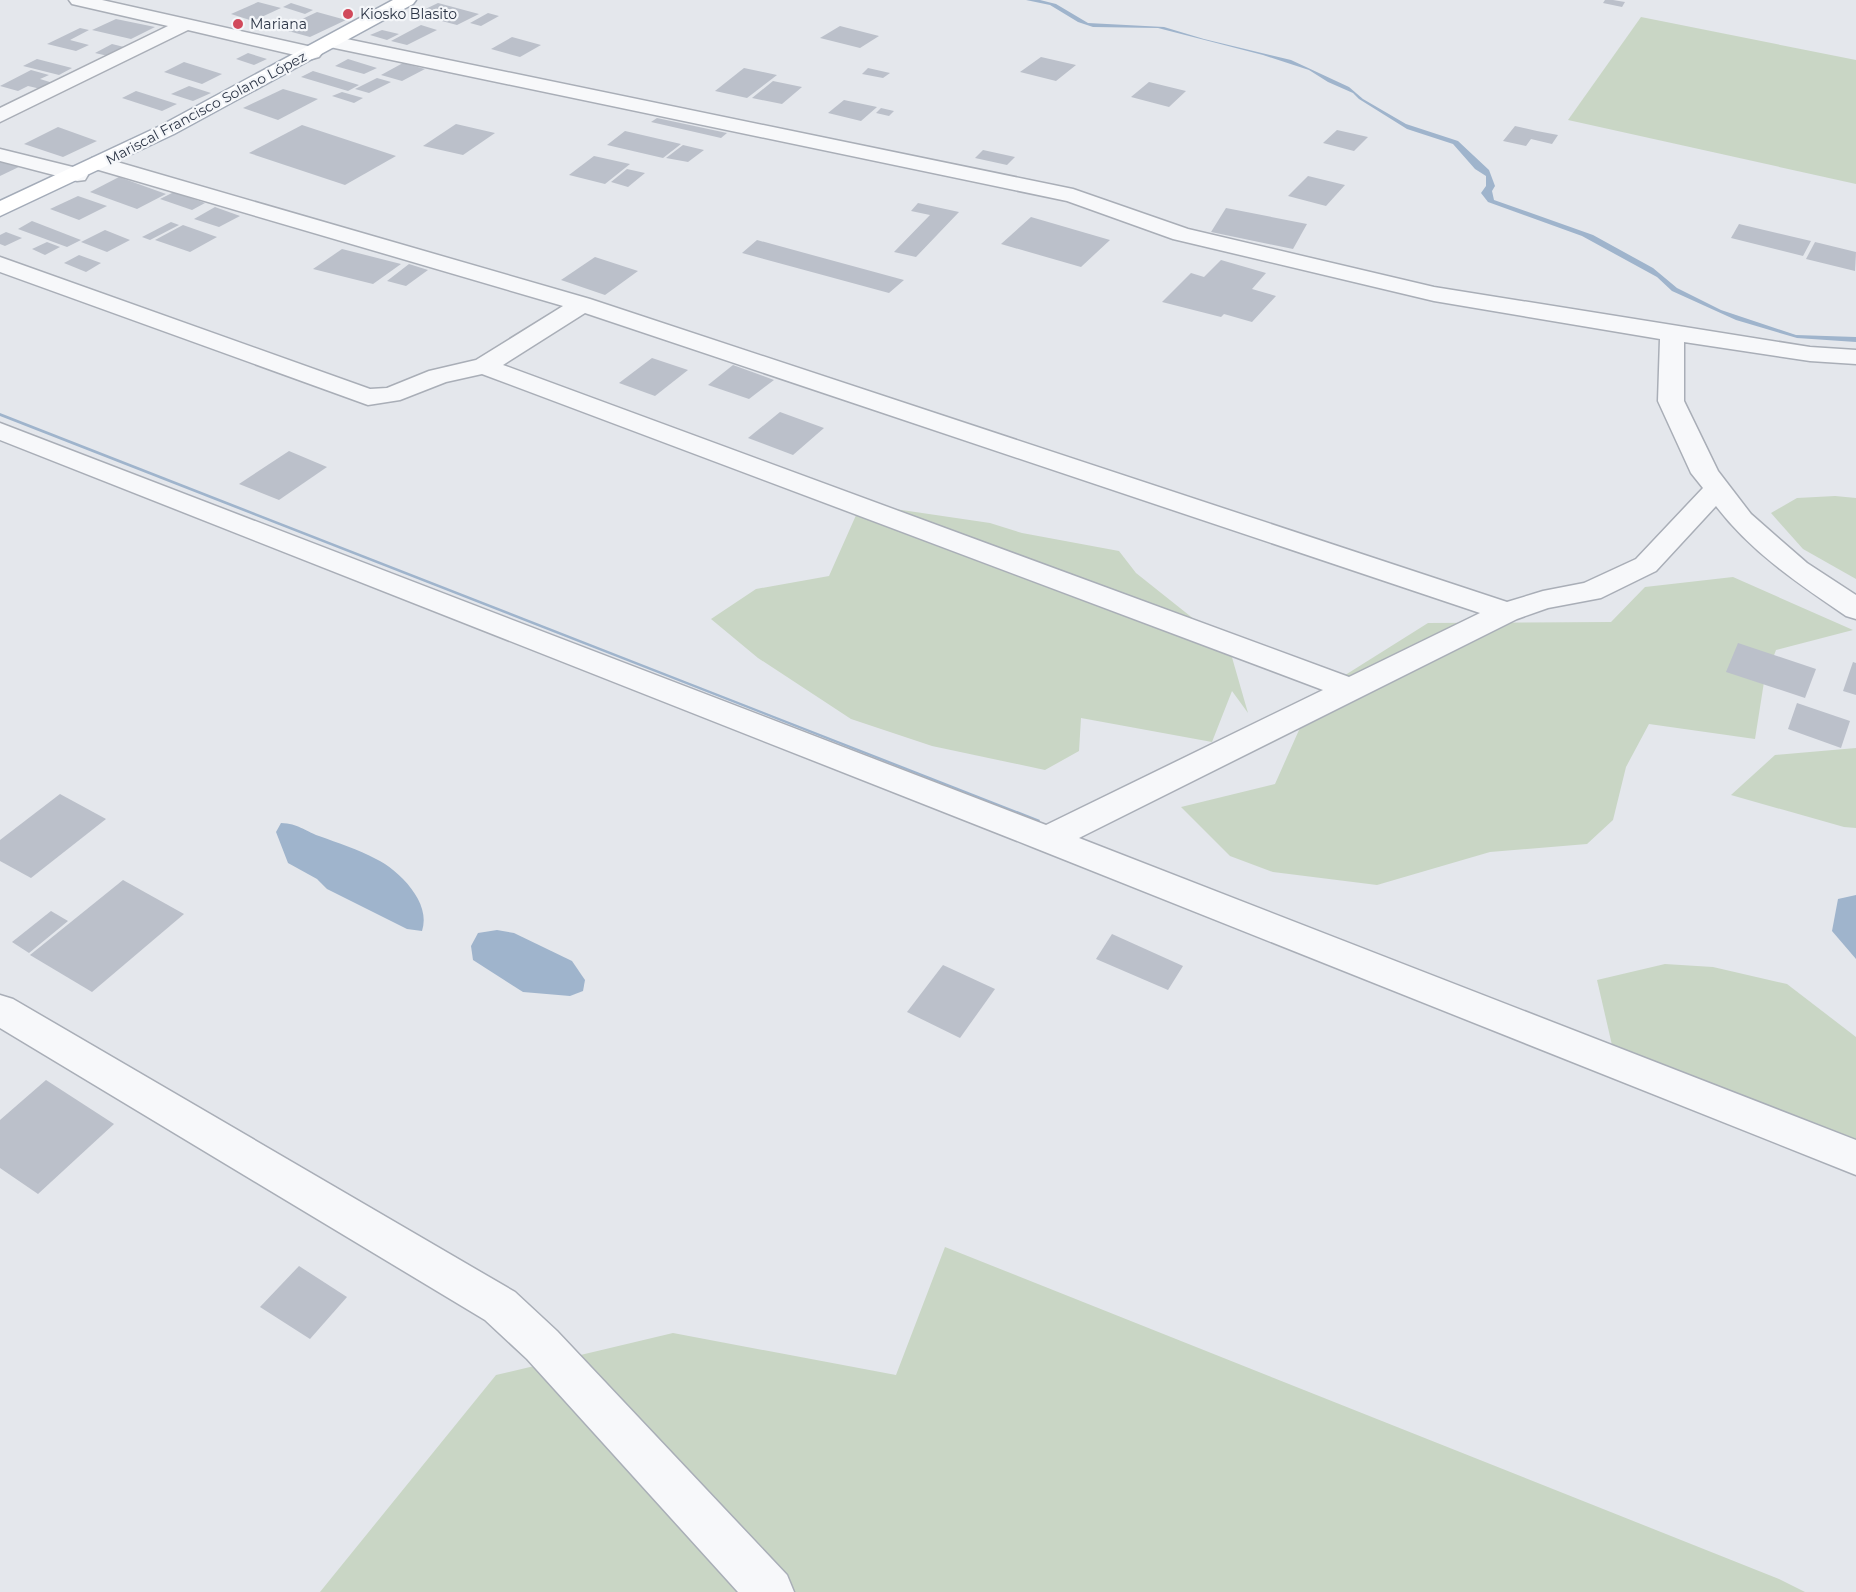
<svg xmlns="http://www.w3.org/2000/svg" width="1856" height="1592" viewBox="0 0 1856 1592" font-family="Montserrat,sans-serif">
<style>
.green{fill:#c9d6c5}
.water{fill:#9fb4cc}
.building{fill:#bbc0ca}
.lines{fill:none;stroke-linecap:round;stroke-linejoin:round}
.minor-casing{stroke:#a9aeb7;stroke-width:3}
.major-casing{stroke:#a3abb8;stroke-width:3}
.minor{fill:#f7f8fa;fill-rule:evenodd}
.major{fill:#fff;fill-rule:evenodd}
.poi-dot{fill:#d1495b;stroke:#f4f6f9;stroke-width:2}
.labels{text-anchor:middle;stroke-width:4.5;stroke-linejoin:round;paint-order:stroke}
.far-poi-label{font-size:14px;fill:#2b3445;stroke:#f4f6f9;text-anchor:start}
.far-street-label{font-size:14px;fill:#2b3445;stroke:#f4f6f9}
</style>
<rect width="100%" height="100%" fill="#e4e7ec"/>
<!-- green -->
<g class="green">
<polygon points="1641,17 1856,60 1856,184 1568,120"/>
<polygon points="1835,496 1856,498 1856,579 1803,549 1771,513 1797,498"/>
<polygon points="861,504 990,523 1022,533 1119,551 1136,573 1229,647 1248,713 1232,691 1212,742 1081,718 1079,751 1045,770 932,746 851,719 758,658 711,619 756,589 829,576"/>
<polygon points="1733,577 1853,630 1776,650 1764,682 1755,739 1649,724 1626,767 1613,820 1587,844 1490,852 1377,885 1273,872 1230,856 1181,807 1275,784 1315,694 1428,623 1611,622 1645,587"/>
<polygon points="1856,748 1856,828 1844,827 1731,795 1775,755"/>
<polygon points="1665,964 1713,967 1787,984 1856,1037 1856,1142 1656,1077 1612,1045 1597,980"/>
<polygon points="945,1247 1779,1579 1805,1592 320,1592 496,1375 673,1333 896,1375"/>
</g>
<!-- water -->
<g class="water">
<polygon points="1026,0 1040,0 1056,4 1088,23 1164,27 1204,39 1291,60 1349,87 1363,99 1406,124 1458,141 1489,170 1495,186 1492,191 1494,200 1593,235 1653,268 1677,288 1721,310 1796,335 1856,337 1856,342 1797,338 1736,320 1672,291 1657,277 1582,236 1488,202 1481,193 1486,186 1486,176 1475,169 1453,144 1407,129 1359,99 1353,93 1328,82 1309,70 1263,55 1158,28 1093,27 1078,22 1050,5"/>
<polygon points="0,413 1040,820 1039,822 0,416"/>
<path d="M 281,823 C 299,824 303,830 319,836 C 338,843 358,849 376,859 C 399,870 432,903 422,931 L 407,929 L 327,889 L 317,879 L 288,863 L 276,832 Z"/>
<polygon points="1856,895 1856,959 1832,931 1838,899"/>
<polygon points="497,930 514,933 572,961 585,980 583,991 570,996 523,992 473,960 471,946 478,933"/>
</g>
<!-- building -->
<g class="building">
<polygon points="1605,0 1613,0 1625,2 1622,7 1603,3"/>
<polygon points="258,2 281,8 253,21 231,14"/>
<polygon points="291,3 313,10 305,14 283,7"/>
<polygon points="438,3 479,14 457,25 415,14"/>
<polygon points="317,12 346,20 310,37 281,29"/>
<polygon points="488,13 499,16 481,26 470,23"/>
<polygon points="116,19 155,27 131,39 92,30"/>
<polygon points="421,25 437,30 407,45 391,41"/>
<polygon points="840,26 879,36 860,48 820,38"/>
<polygon points="80,28 89,30 70,40 89,45 76,51 47,44"/>
<polygon points="382,30 399,34 387,40 370,35"/>
<polygon points="512,37 541,45 520,57 491,49"/>
<polygon points="112,44 124,47 108,56 95,53"/>
<polygon points="248,53 267,59 254,65 236,59"/>
<polygon points="1041,57 1076,65 1056,81 1020,72"/>
<polygon points="37,59 72,68 59,75 23,66"/>
<polygon points="348,59 377,68 364,74 335,66"/>
<polygon points="184,62 222,74 202,84 164,72"/>
<polygon points="403,63 425,69 402,81 381,75"/>
<polygon points="744,68 777,75 747,98 715,91"/>
<polygon points="868,68 890,73 883,78 862,74"/>
<polygon points="31,70 49,75 40,79 53,83 41,89 28,86 18,91 0,86"/>
<polygon points="313,71 359,85 348,91 301,77"/>
<polygon points="377,78 391,82 369,93 355,89"/>
<polygon points="773,81 802,87 782,104 752,98"/>
<polygon points="1149,82 1186,91 1169,107 1131,97"/>
<polygon points="189,86 211,93 193,101 171,94"/>
<polygon points="283,89 318,99 278,120 243,108"/>
<polygon points="136,91 177,104 162,111 122,98"/>
<polygon points="342,92 363,98 354,103 332,96"/>
<polygon points="844,100 877,107 861,121 828,113"/>
<polygon points="881,108 894,111 889,116 876,113"/>
<polygon points="657,118 727,133 721,138 651,122"/>
<polygon points="456,124 495,133 463,155 423,146"/>
<polygon points="302,125 396,156 345,185 249,153"/>
<polygon points="1515,126 1537,131 1558,135 1552,144 1531,139 1526,146 1503,141"/>
<polygon points="58,127 97,141 63,157 24,144"/>
<polygon points="1337,130 1368,137 1354,151 1323,143"/>
<polygon points="625,131 681,144 663,158 607,145"/>
<polygon points="683,145 704,150 688,162 666,158"/>
<polygon points="983,150 1015,157 1007,165 975,158"/>
<polygon points="594,156 630,164 605,184 569,175"/>
<polygon points="0,161 23,165 0,176"/>
<polygon points="627,169 645,173 628,187 611,182"/>
<polygon points="1308,176 1345,185 1326,206 1288,196"/>
<polygon points="119,177 166,194 137,209 90,192"/>
<polygon points="174,192 205,203 192,210 160,199"/>
<polygon points="78,196 107,206 79,220 50,209"/>
<polygon points="918,203 959,212 916,257 894,252 930,215 911,211"/>
<polygon points="215,207 240,216 219,227 194,219"/>
<polygon points="1226,208 1307,224 1293,249 1211,232"/>
<polygon points="1031,217 1110,240 1081,267 1001,244"/>
<polygon points="32,221 81,240 67,247 18,229"/>
<polygon points="171,222 179,225 150,240 142,237"/>
<polygon points="1739,224 1811,241 1803,256 1731,238"/>
<polygon points="183,225 217,237 190,252 155,240"/>
<polygon points="105,230 130,240 107,252 81,242"/>
<polygon points="6,232 22,238 5,246 0,244 0,235"/>
<polygon points="757,240 904,280 889,293 742,253"/>
<polygon points="47,242 60,247 45,255 32,249"/>
<polygon points="1815,242 1856,252 1855,271 1806,259"/>
<polygon points="342,249 401,264 373,284 313,269"/>
<polygon points="79,255 101,263 86,272 64,263"/>
<polygon points="595,257 638,271 605,295 561,280"/>
<polygon points="1221,260 1266,273 1252,289 1276,296 1252,322 1224,314 1221,317 1162,302 1191,273 1204,277"/>
<polygon points="409,264 428,270 406,286 387,281"/>
<polygon points="652,358 688,370 655,396 619,383"/>
<polygon points="733,365 774,380 749,399 708,385"/>
<polygon points="780,412 824,428 793,455 748,438"/>
<polygon points="289,451 327,467 279,500 239,484"/>
<polygon points="1738,643 1816,669 1805,698 1726,672"/>
<polygon points="1853,662 1856,663 1856,695 1843,691"/>
<polygon points="1797,703 1850,721 1841,748 1788,729"/>
<polygon points="60,794 106,819 31,878 0,861 0,840"/>
<polygon points="123,880 184,914 92,992 30,955"/>
<polygon points="51,911 68,921 29,953 12,942"/>
<polygon points="1112,934 1183,966 1168,990 1096,959"/>
<polygon points="943,965 995,989 960,1038 907,1012"/>
<polygon points="46,1080 114,1124 38,1194 0,1168 0,1120"/>
<polygon points="299,1266 347,1297 310,1339 260,1307"/>
</g>
<g class="lines">
<!-- minor casing -->
<g class="minor-casing">
<g id="minor">
<polygon points="69,0 102,0 312,47 319,49 322,53 319,57 312,59 188,30 0,122 0,108 168,26 72,4"/>
<path d="M 332,36 L 1073,189 L 1188,229 L 1434,287 L 1810,347 L 1856,350 L 1856,364 L 1810,361 L 1684,342 L 1684,401 L 1718,471 L 1751,514 L 1807,563 L 1856,595 L 1856,619 L 1846,616 C 1799,584 1751,552 1716,506 L 1656,571 L 1601,598 L 1548,608 L 1517,619 L 1079,838 L 1856,1140 L 1856,1175 L 1035,848 L 0,440 L 0,423 L 1046,825 L 1323,690 L 482,374 L 446,382 L 400,400 L 368,405 L 0,272 L 0,257 L 370,389 L 387,388 L 429,371 L 476,360 L 563,306 L 92,168 L 89,163 L 92,158 L 100,157 L 590,299 L 1507,602 L 1543,591 L 1584,583 L 1636,559 L 1703,488 L 1691,473 L 1658,401 L 1660,339 L 1434,301 L 1173,239 L 1067,201 L 325,46 L 322,42 L 325,38 ZM 585,313 L 1480,613 L 1349,677 L 503,365 Z"/>
<polygon points="0,149 85,170 88,175 85,180 77,181 0,161"/>
<polygon points="0,995 13,999 515,1292 557,1331 787,1575 794,1592 738,1592 527,1359 485,1320 0,1028"/>
</g>
</g>
<!-- major casing -->
<g class="major-casing">
<polygon id="major" points="393,0 416,0 413,4 174,134 0,216 0,201 160,126"/>
</g>
<!-- minor -->
<use href="#minor" class="minor"/>
<!-- major -->
<use href="#major" class="major"/>
</g>
<!-- markers -->
<g class="poi-dot">
<circle cx="348" cy="14" r="6"/>
<circle cx="238" cy="24" r="6"/>
</g>
<g class="labels">
<!-- far-poi labels -->
<g class="far-poi-label">
<text x="360" y="19">Kiosko Blasito</text>
<text x="250" y="29">Mariana</text>
</g>
<!-- far-street labels -->
<g class="far-street-label">
<text transform="translate(206 108) rotate(-28)" y="5">Mariscal Francisco Solano López</text>
</g>
</g>
</svg>
